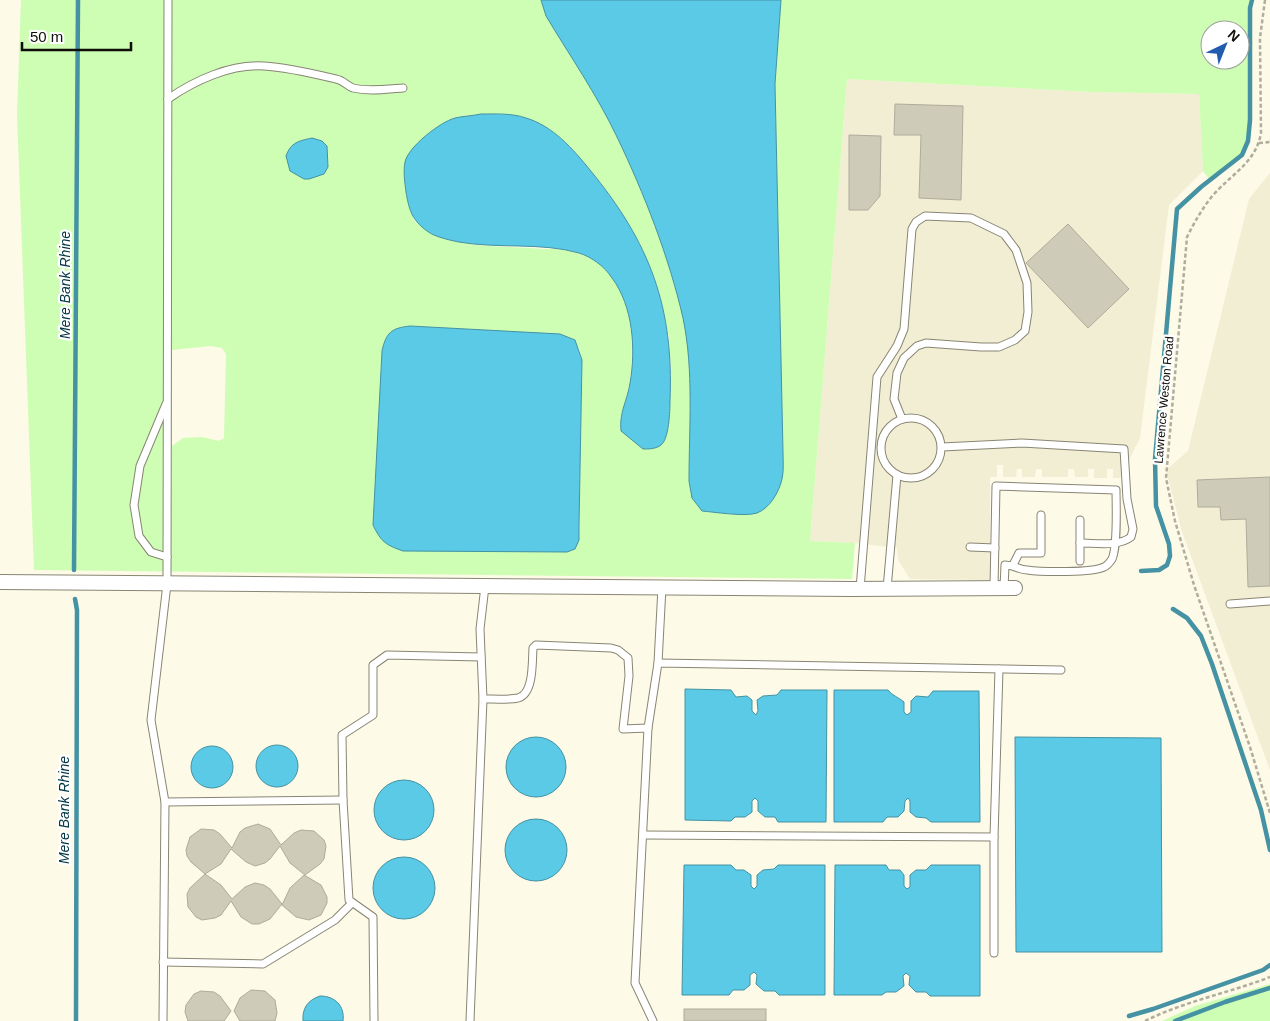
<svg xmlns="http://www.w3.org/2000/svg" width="1270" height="1021" viewBox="0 0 1270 1021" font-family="Arial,sans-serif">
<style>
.built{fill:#f2eed3}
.green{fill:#cefdb4;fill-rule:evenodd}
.water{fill:#5acae6;stroke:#4492a3}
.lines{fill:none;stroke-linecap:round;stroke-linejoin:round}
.stream{stroke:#4492a3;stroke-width:4.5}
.building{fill:#cecbb8;stroke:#aeac9a}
.lane-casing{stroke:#888574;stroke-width:9}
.street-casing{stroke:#888574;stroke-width:16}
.path{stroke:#b0ad9e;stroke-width:2.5;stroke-dasharray:4 2.5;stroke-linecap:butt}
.lane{stroke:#fff;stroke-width:7}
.street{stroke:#fff;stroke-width:14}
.labels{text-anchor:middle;stroke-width:4.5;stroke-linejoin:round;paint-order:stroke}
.street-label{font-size:12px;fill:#0f0e08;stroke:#fff}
.water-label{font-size:14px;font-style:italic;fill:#003743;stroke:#fff}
</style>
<rect width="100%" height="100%" fill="#fdfae7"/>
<!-- built -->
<g class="built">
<polygon points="847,79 1093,92 1199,94 1203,171 1169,205 1140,438 1120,478 1113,478 1113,469 1107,469 1107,478 1094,478 1094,469 1088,469 1088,477 1075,477 1074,469 1068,469 1068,477 1042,477 1042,469 1036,469 1035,477 1022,477 1022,469 1017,469 1016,477 1003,477 1003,465 997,465 997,477 990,477 990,580 910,579 898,560 897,548 854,543 810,541"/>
<polygon points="1270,173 1270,770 1182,532 1166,470 1188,451 1249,199"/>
</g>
<!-- green -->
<g class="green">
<path d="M 21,0 L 541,0 L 546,16 C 570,56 597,95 617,137 C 644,193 669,257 683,318 C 694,371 689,427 689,481 L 692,498 L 725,514 L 756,513 L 766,507 L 783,452 L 775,84 L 781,0 L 1252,0 C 1240,35 1262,133 1241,156 C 1232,165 1220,172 1210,180 L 1203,171 L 1199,94 L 1093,92 L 847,79 L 810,541 L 855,543 L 852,579 L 34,570 L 17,114 ZM 1210,30 L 1240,30 L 1240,60 L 1210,60 ZM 481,114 L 502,114 L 570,146 L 610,195 L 641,247 L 654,276 L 660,295 L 669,337 L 671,369 L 670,411 L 666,436 L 620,418 C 631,389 633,363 631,332 C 628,300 614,266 581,254 C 569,249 556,249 544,249 C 521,247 498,247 475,245 C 461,243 430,228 415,222 L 408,204 L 405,187 L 453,118 ZM 410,326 L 559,334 L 579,348 L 582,360 L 579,540 L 401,327 ZM 211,346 L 222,348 L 226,354 L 224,438 L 219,441 L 202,437 L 183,438 L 172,446 L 172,350 Z"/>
<polygon points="1270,984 1270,1021 1162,1021 1195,1006"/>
</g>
<!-- water -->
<g class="water">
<path d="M 541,0 L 781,0 L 775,84 L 783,452 C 783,460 784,471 782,479 C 779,492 770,508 757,513 C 745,517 714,512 702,511 L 692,498 L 689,481 C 689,427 694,371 683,318 C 669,257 644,193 617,137 C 597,95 570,56 546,16 Z"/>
<path d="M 481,114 C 495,114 512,113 526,118 C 553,126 573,149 590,170 C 650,243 674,307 670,401 C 670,411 669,439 661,445 C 656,449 649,449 643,449 L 621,431 C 619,412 627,402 630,383 C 636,349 633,306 612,278 C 605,267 592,257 579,253 C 541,242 498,249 459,242 C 449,240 435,237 427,231 C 412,220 409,210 406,192 C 405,184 403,171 405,162 C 408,147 440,122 455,118 C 463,116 472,116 481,114 Z"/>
<path d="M 312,138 L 322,141 L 327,146 L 328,167 L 324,174 L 309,179 L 304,179 L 290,171 L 286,156 C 291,142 299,141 312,138 Z"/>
<path d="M 410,326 L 560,334 L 575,340 L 582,360 L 579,526 L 579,540 L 575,549 L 567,552 L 403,551 C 386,545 381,542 373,525 L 382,351 C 386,333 391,328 410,326 Z"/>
<polygon points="685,689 731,690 736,697 747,696 752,700 752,711 756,715 758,711 757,700 763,696 777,695 781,690 827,690 826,822 778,822 775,817 765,817 758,811 758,801 755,798 752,801 752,812 745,817 735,817 731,821 685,820"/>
<path d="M 834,690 L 888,690 C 893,696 898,697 904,702 L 904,712 L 907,715 L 911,712 L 911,701 L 916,696 L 928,697 L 933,691 L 979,691 L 980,822 L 931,822 L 926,818 L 916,817 L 910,812 L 910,801 L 908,798 L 905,801 L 904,811 L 898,817 L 887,817 L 883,822 L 834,822 Z"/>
<circle cx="536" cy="767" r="30"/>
<polygon points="1015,737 1161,738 1162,952 1016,952"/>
<circle cx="277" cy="766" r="21"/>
<circle cx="212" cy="767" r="21"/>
<circle cx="404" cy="810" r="30"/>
<circle cx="536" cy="850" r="31"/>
<circle cx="404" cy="888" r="31"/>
<polygon points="684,865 731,865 736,870 744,870 751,875 751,886 754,889 757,886 757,875 763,870 774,869 778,865 825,865 825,995 779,995 775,991 764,991 756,984 757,975 754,972 750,975 750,985 744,990 733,990 729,995 682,995"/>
<polygon points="835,865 886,865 889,870 900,870 904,875 904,886 907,889 910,887 910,875 916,870 926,870 931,865 980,865 980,996 930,996 926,992 916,992 909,985 910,976 906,973 903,976 904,986 896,992 886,992 882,995 834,995"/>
<path d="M 320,996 C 335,996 345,1006 343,1021 L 303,1021 C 302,1008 308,1000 320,996 Z"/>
</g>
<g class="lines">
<!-- stream -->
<g class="stream">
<polyline points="74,570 78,0"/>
<polyline points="1141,571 1159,570 1167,565 1170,556 1169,544 1156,506 1155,459 1177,209 1201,187 1242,155 1248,141 1250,120 1250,8 1252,0"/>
<polyline points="75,599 77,610 76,1021"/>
<polyline points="1173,609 1187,618 1201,636 1212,664 1261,810 1270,850"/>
<polyline points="1129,1016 1153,1009 1263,970 1270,965"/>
<polyline points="1175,1021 1225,1002 1270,988"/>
</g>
</g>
<!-- building -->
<g class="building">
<polygon points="895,104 963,106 961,200 919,198 921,135 894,135"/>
<polygon points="849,135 881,136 880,196 868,210 849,210"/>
<polygon points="1068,224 1129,289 1088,328 1026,263"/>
<polygon points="1270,477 1270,586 1248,587 1246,519 1221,520 1220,507 1198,507 1197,480"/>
<polygon points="258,824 270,829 281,845 294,833 301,830 314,831 324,840 326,846 324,859 320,864 305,875 290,863 280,846 270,859 265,863 255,866 246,862 231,849 221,864 205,874 191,862 187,856 186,850 190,837 201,829 214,830 220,834 232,848 240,832 245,828"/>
<polygon points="205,874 221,885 232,899 245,887 255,883 264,885 270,889 282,904 270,919 259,924 252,924 241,917 231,901 221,915 215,918 202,920 196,917 188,907 187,894 190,888"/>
<polygon points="304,875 321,885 327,897 327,903 321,915 309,920 296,917 282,905 290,888"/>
<polygon points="251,990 265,991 275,1000 277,1013 275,1021 240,1021 234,1011 240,998"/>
<polygon points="201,991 214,992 220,996 231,1011 224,1021 188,1021 185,1012 186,1005 194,994"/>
<rect x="684" y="1009" width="82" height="12"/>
</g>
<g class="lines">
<!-- lane casing -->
<g class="lane-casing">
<g id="lane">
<path d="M 168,99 C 195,80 231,64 264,66 C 286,67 315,74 336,79 C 343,80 347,86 353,88 C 369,92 387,89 403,88"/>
<polyline points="166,404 140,466 134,505 139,536 151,552 167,557"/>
<circle cx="911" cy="448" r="30"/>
<path d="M 942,447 L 1022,443 L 1124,449 L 1127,499 L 1133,529 L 1131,537 C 1118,547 1096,543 1080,543"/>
<polyline points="970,547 995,548"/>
<polyline points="1080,561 1080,520"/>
<polyline points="1013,565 1019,553 1041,553 1041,515"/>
<path d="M 994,588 L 996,486 L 1116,490 C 1116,505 1118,546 1112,559 C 1110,562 1107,566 1104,567 C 1093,573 1041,572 1027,570 C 1019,570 1015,565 1005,565 L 1004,588"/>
<polyline points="860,589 877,377 897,346 904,329 912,229 916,222 925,216 971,218 1004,234 1016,250 1027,283 1028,312 1025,331 1015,340 999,347 981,347 926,343 917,346 904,358 897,373 894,399 902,419"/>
<polyline points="887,589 897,475"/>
<polyline points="1230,604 1270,601"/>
<polyline points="658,663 662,587"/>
<path d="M 483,699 C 494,699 508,700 518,698 C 534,694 532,662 533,648 L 536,645 L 611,648 L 618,650 L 628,658 L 629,676 L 623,729 L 648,728 L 635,983 L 653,1021"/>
<polyline points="648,728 658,663 1061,670"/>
<polyline points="165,802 343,800"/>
<polyline points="643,835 994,837 999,669"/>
<polyline points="994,837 994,953"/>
<polyline points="163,962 263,964 335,920 352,903"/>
<polyline points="163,1021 165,802 151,720 167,584 168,0"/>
<polyline points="374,1021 373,917 349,900 343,800 342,735 373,715 373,665 387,655 481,657"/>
<polyline points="470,1021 483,699 480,629 485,586"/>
</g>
</g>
<!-- street casing -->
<g class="street-casing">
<polyline id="street" points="0,582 851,589 1015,588"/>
</g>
<!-- path -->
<g class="path">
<path d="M 1265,0 L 1260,38 L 1261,133 C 1256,162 1233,173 1214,194 C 1203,207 1195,221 1187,237 L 1166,478 L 1175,521 L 1194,585 L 1250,747 L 1270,813"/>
<polyline points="1259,143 1270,142"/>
<path d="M 1145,1021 C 1185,1001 1229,993 1270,977"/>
</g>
<!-- lane -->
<use href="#lane" class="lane"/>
<!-- street -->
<use href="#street" class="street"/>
</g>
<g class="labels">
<!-- street labels -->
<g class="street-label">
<text transform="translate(1164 400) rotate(-85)" y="4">Lawrence Weston Road</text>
</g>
<!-- water labels -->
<g class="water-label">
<text transform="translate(65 285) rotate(-90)" y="5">Mere Bank Rhine</text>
<text transform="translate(64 810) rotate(-90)" y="5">Mere Bank Rhine</text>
</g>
</g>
<!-- north arrow -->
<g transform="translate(1225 45) rotate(43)"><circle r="24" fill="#ffffff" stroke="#9f9f9c"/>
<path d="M0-4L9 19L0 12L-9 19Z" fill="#215cae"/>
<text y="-8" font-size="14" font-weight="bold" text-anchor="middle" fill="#0f0e08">N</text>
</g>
<!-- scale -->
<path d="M22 42v8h109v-8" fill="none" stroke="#0f0e08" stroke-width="2.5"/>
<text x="30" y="42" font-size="15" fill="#0f0e08" stroke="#ffffff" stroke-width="4" paint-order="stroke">50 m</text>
</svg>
